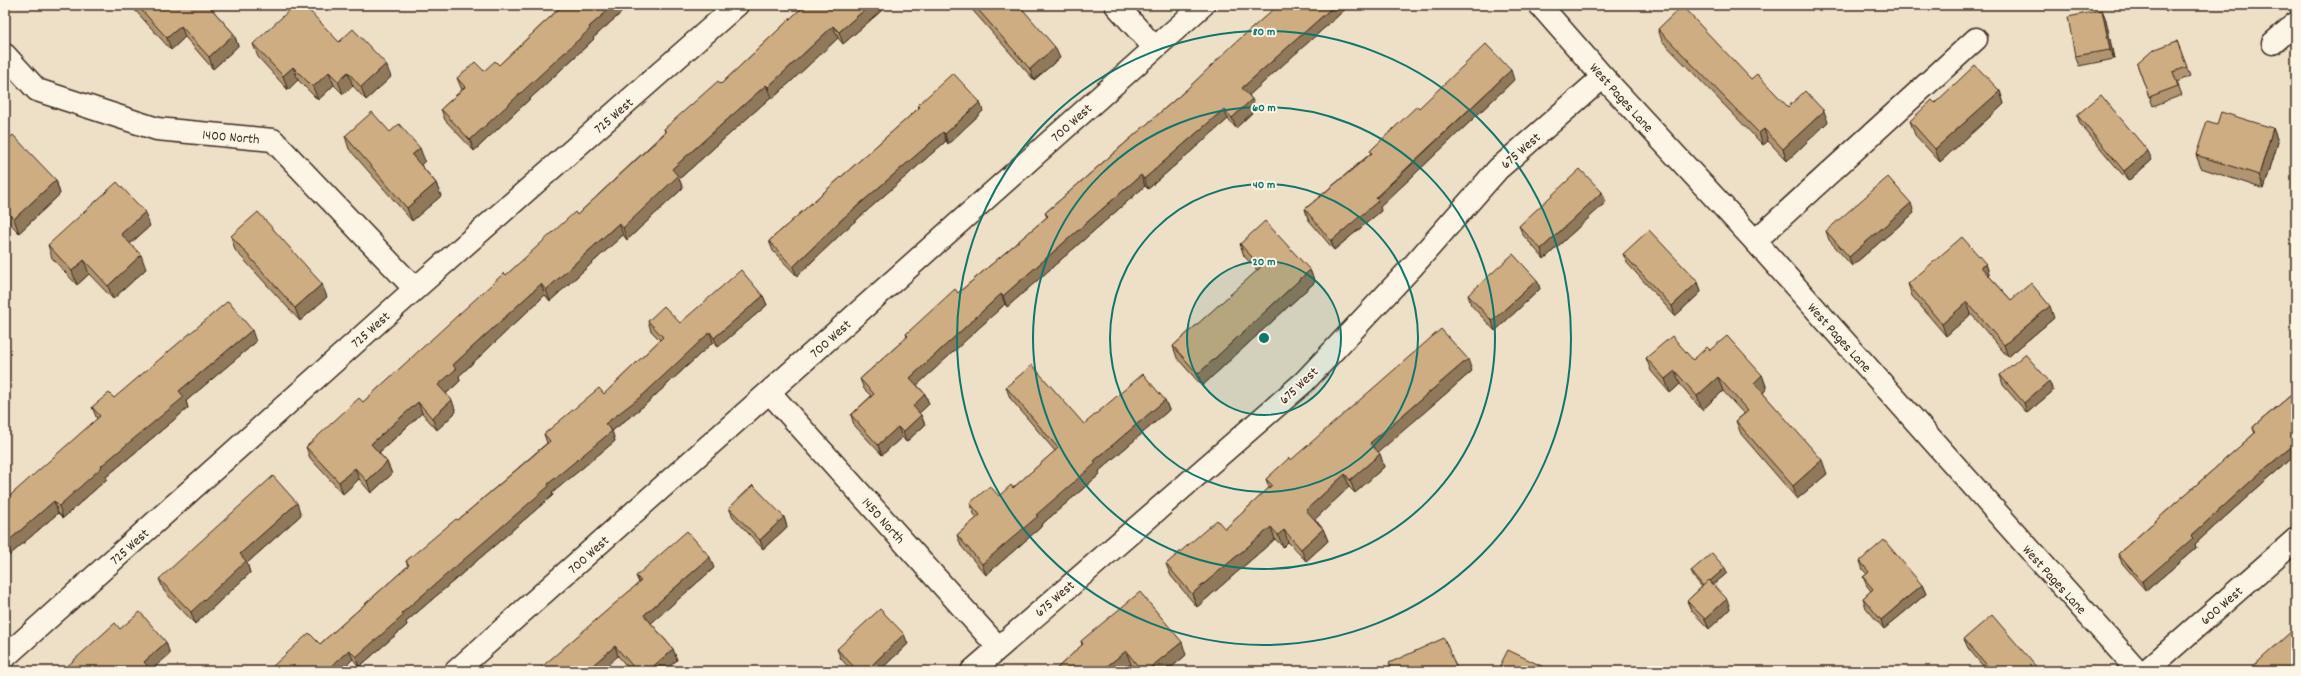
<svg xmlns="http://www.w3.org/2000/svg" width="2301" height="676" viewBox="0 0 2301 676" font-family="Dekko,sans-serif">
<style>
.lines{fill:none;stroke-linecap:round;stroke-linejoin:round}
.street-casing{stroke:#3b2a1e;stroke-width:25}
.secondary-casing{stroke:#3b2a1e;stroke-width:25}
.street{stroke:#fcf5e5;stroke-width:22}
.secondary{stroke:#fcf5e5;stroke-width:22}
.wall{fill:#b0956f;stroke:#3b2a1e}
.shaded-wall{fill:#90795a;stroke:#3b2a1e}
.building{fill:#cdad81;stroke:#3b2a1e}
.ring{fill:none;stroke:#0f766e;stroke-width:2}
.labels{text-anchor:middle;stroke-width:4;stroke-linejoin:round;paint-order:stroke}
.street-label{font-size:14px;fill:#3b2a1e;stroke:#fcf5e5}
.centre{fill:#0f766e;stroke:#fcf5e5;stroke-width:2}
.ring-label{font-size:12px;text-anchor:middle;font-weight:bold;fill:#0f766e;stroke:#fcf5e5;stroke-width:4;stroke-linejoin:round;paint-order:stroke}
</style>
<rect width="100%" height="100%" fill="#eedfc7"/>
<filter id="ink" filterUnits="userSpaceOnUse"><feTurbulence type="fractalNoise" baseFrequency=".025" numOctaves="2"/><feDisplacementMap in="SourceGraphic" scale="8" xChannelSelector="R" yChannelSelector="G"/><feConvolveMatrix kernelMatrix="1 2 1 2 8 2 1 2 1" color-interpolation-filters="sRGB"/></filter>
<g filter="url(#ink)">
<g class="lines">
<!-- street casing -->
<g class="street-casing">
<g id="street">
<polyline points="1116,5 1154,47"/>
<polyline points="2273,43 2296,23"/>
<polyline points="5,55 37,90 157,129 273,140 415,289"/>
<polyline points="1755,241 1976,39"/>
<polyline points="770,393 998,647"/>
<polyline points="5,657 415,289 737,5"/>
<polyline points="456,671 1203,5"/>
<polyline points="972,671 1304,382 1412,267 1498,169 1603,77"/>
</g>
</g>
<!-- secondary casing -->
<g class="secondary-casing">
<g id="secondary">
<polyline points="1540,5 1603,77 1755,241 2138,671"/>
<polyline points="2146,671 2296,539"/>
</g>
</g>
<!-- street -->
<use href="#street" class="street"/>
<!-- secondary -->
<use href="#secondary" class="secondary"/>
</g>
<!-- wall -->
<g class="wall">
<polygon points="133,5 208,5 234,34 238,46 213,69 185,37 171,50 134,9"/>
<polygon points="563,5 630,5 593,38 594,39 474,151 445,120 441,109 462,90 457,78 484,71 499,65"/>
<polygon points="805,5 888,5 843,44 838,38 772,99 771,97 679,179 683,188 627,240 623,235 550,301 545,295 459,376 460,381 446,394 456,412 437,430 422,413 379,453 387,462 392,474 371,493 359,479 343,494 310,458 306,447 363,402 506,275 577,215 665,132 664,129 721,84"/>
<polygon points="968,5 1019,5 1060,58 1034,80"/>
<polygon points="1278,5 1350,5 1249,95 1256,109 1236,128 1228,119 1148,189 1145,186 1007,307 1005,304 917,385 925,394 929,404 919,413 921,415 925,425 906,442 902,437 882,455 854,425 851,415 871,396 864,389 860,379 907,337 906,334 958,293 1047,217 1045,213 1186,90"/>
<polygon points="2160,5 2174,5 2166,12"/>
<polygon points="2102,10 2106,20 2114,59 2079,66 2075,56"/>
<polygon points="1658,29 1751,79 1788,107 1828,122 1787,161 1768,141 1763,145 1662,41"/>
<polygon points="2177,41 2190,76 2177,82 2182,95 2153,106 2137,64"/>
<polygon points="339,42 391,77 366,100 353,86 343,94 334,85 318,100 298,80 288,90 258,57 253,44"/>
<polygon points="1514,80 1380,207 1381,211 1334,250 1308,219 1305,209 1371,153 1370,151 1419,108"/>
<polygon points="2000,91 2004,104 1940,162 1915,135 1910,121"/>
<polygon points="918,105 983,111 948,144 946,141 844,231 797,276 773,251 769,241 919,108"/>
<polygon points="2077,115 2152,160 2128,181 2080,124"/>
<polygon points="2217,124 2273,128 2278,142 2264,189 2201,168 2196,155"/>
<polygon points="390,132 425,161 421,165 436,183 441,196 412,221 349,149 345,136"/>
<polygon points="5,142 56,180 60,194 19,233 5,218"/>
<polygon points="1606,202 1544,259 1523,235 1519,226"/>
<polygon points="1914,213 1852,266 1829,240 1826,231"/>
<polygon points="150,226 130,244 146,269 113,299 89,274 77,285 52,258 48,245"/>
<polygon points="231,236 327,297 300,321 235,250"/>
<polygon points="1240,244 1310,270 1315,282 1202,386 1177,358 1173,346 1258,271 1244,256"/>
<polygon points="1623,254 1698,282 1701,292 1675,316 1627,263"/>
<polygon points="1986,264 1990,276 1989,276 2011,300 2054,318 2008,357 1971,314 1946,336 1912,296 1908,284"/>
<polygon points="1537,280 1540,289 1495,331 1471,305 1468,295"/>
<polygon points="763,296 767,305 718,347 713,342 646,404 612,431 615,441 552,493 553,495 406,622 407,625 359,667 353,659 340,671 275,671 273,666 320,644 408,566 406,561 458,520 547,443 544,434 604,394 660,340 651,331 648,321 680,323"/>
<polygon points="256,342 186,401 188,408 106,477 107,479 63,518 58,513 5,559 97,419 92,407"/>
<polygon points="1710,350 1762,375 1767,389 1763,393 1827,474 1797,499 1741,434 1736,421 1744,414 1723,391 1702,410 1680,384 1670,393 1651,371 1646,358 1693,360"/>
<polygon points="1472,371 1378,452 1380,454 1384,467 1355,493 1349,487 1315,519 1323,529 1328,541 1306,561 1288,542 1283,547 1275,539 1197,607 1171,576 1166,564 1225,529 1269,488 1266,479 1291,460"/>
<polygon points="2000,375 2049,381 2053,391 2027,413 2003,385"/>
<polygon points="1006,387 1084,424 1165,400 1169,410 1099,471 1100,474 1041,525 1041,527 986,575 961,546 957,535 977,518 974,514 970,503 999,496 1013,488 1055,451 1010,398"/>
<polygon points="2296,391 2296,455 2265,481 2195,544 2196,548 2146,591 2122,563 2118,554 2255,433 2253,427"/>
<polygon points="729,508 784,517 787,527 763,549 733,517"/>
<polygon points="301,515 247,563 250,573 195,624 164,591 159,579"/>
<polygon points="1860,561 1922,585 1926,594 1884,629 1866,608 1863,598 1871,591 1867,586 1863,577 1867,574 1863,570"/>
<polygon points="714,568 651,623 673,649 677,660 664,671 631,671 618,656 571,642 639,583 636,576"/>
<polygon points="1691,571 1727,573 1713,585 1730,609 1709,629 1691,610 1687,601 1702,587 1693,576"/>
<polygon points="1964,639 2039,671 1987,671 1968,648"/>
<polygon points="1081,641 1186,655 1167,671 1136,671 1131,664 1123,671 1054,671 1082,645"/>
<polygon points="908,644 879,671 852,671 841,659 837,649"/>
</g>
<!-- shaded-wall -->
<g class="shaded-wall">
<polygon points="614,5 630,5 593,38 594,39 474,151 470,140 589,27"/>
<polygon points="870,5 888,5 843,44 839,32"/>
<polygon points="1335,5 1350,5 1246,98 1242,88"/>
<polygon points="2163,5 2174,5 2166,12"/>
<polygon points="2102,10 2106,20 2114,59 2110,50"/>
<polygon points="181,26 185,37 171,50 167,38"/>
<polygon points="833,26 838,38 772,99 768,87"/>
<polygon points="234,34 238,46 213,69 209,57"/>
<polygon points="1055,47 1060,58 1034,80 1030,69"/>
<polygon points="386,64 391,77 366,100 361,87"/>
<polygon points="293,67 298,80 288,90 283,76"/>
<polygon points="1511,70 1514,80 1380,207 1381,211 1334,250 1331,241"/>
<polygon points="329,72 334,85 318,100 313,87"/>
<polygon points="348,72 353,86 343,94 338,81"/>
<polygon points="766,85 771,97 679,179 683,188 627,240 623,228 672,169"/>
<polygon points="2000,91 2004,104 1940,162 1935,149"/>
<polygon points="1252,99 1256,109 1236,128 1232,118"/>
<polygon points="980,102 983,111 948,144 945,134"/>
<polygon points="1224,109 1228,119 1148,189 1144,179"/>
<polygon points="1824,111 1828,122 1787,161 1783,149"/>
<polygon points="2273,128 2278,142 2264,189 2259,175"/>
<polygon points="1764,129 1768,141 1763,145 1759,133"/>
<polygon points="943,132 946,141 844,231 797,276 793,267 840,221"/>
<polygon points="420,148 425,161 417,169 412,155"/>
<polygon points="2148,151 2152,160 2128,181 2124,171"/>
<polygon points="1141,175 1145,186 1007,307 1003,296"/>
<polygon points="56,180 60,194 19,233 14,219"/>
<polygon points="436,183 441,196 412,221 407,208"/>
<polygon points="1602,192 1606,202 1544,259 1541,249"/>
<polygon points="1911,203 1914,213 1852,266 1849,257"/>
<polygon points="145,212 150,226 126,247 121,234"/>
<polygon points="619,223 623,235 550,301 546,290"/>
<polygon points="141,255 146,269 113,299 108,286"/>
<polygon points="84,260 89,274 77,285 72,271"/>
<polygon points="1986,264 1990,276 1986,279 1981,267"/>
<polygon points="1310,270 1315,282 1202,386 1198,374"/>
<polygon points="1537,280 1540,289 1495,331 1492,321"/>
<polygon points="1698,282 1701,292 1675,316 1672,306"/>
<polygon points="322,284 327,297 300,321 295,308"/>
<polygon points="541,284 545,295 459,376 460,381 442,397 438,385 453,365"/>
<polygon points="1001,294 1005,304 914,388 910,378"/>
<polygon points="763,296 767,305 718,347 714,338"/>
<polygon points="1967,302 1971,314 1946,336 1942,324"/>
<polygon points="2050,306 2054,318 2008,357 2004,345"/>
<polygon points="252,330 256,342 186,401 188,408 106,477 107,479 63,518 59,506 179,391"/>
<polygon points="710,332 713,342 646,404 612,431 615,441 552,493 553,495 406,622 407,625 359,667 356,657 402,613 548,484 605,424"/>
<polygon points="1468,359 1472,371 1374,456 1370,443"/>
<polygon points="1675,371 1680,384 1670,393 1665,379"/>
<polygon points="1762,375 1767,389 1759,396 1754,383"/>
<polygon points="1718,377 1723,391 1702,410 1697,396"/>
<polygon points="2049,381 2053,391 2027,413 2024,403"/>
<polygon points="925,394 929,404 916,416 913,406"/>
<polygon points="452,400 456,412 437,430 432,418"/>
<polygon points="1165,400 1169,410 1099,471 1100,474 1041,525 1041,527 986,575 982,564 1094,461"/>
<polygon points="418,402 422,413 375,456 371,444"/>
<polygon points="921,415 925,425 906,442 903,432"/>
<polygon points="898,427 902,437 882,455 878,445"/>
<polygon points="2296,443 2296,455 2265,481 2195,544 2196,548 2146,591 2142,582 2191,536 2262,471"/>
<polygon points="1380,454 1384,467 1355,493 1350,480"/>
<polygon points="1822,460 1827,474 1797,499 1793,486"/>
<polygon points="387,462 392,474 371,493 367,481"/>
<polygon points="355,468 359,479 343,494 339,482"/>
<polygon points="1345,474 1349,487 1311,523 1306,510"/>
<polygon points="54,501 58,513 5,559 5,544"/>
<polygon points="297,503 301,515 247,563 250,573 195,624 191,612 240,554"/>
<polygon points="784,517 787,527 763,549 760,540"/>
<polygon points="1271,527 1275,539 1197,607 1192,594"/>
<polygon points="1323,529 1328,541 1306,561 1301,549"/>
<polygon points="1284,530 1288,542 1283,547 1278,535"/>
<polygon points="710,557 714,568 648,626 644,615"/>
<polygon points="1725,568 1727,573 1706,591 1704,586"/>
<polygon points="1922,585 1926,594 1884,629 1881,620"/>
<polygon points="1727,599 1730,609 1709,629 1705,619"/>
<polygon points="904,634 908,644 879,671 866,671"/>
<polygon points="166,642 170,654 150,671 143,671 144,662"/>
<polygon points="1182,642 1186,655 1167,671 1146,671"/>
<polygon points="615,646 618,656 601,671 586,671"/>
<polygon points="673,649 677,660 664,671 648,671"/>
<polygon points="349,650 353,659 340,671 326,671"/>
<polygon points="1126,651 1131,664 1123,671 1101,671"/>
</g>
<!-- building -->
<g class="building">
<polygon points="137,5 208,5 234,34 209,57 181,26 167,38"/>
<polygon points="295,5 304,5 339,42 353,29 386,64 361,87 348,72 338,81 329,72 313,87 293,67 283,76 253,44"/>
<polygon points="563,5 614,5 589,27 590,29 470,140 441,109 465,87 457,78 475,62 484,71 495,61 499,65"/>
<polygon points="805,5 870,5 839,32 833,26 768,87 766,85 672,169 678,176 623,228 619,223 546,290 541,284 453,365 456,369 438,385 452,400 432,418 418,402 371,444 387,462 367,481 355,468 339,482 306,447 359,398 363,402 504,273 506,275 575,212 577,215 666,132 664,129 718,81 721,84 793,16"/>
<polygon points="974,5 1019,5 1055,47 1030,69"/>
<polygon points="1278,5 1335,5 1242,88 1252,99 1232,118 1224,109 1144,179 1141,175 1003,296 1001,294 910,378 925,394 913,406 921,415 903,432 898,427 878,445 851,415 874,394 860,379 908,336 906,334 955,289 958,293 1048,216 1045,213 1186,90 1234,44"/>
<polygon points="1682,6 1751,79 1757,74 1788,107 1805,91 1824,111 1783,149 1764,129 1759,133 1658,29"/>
<polygon points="2102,10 2110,50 2075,56 2068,17"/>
<polygon points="2177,41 2187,67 2173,72 2178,86 2149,97 2137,64 2153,50"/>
<polygon points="1486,44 1511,70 1375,198 1378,201 1331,241 1305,209 1372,153 1370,151 1417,106 1419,108"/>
<polygon points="1975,65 2000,91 1935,149 1910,121 1932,100 1935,103"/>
<polygon points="953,73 980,102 945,134 943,132 840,221 793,267 769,241 920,107 918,105"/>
<polygon points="2101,95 2148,151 2124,171 2077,115"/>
<polygon points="372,112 390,132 399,124 420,148 412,155 436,183 407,208 345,136"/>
<polygon points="2221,112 2273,128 2259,175 2196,155 2207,121 2217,124"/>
<polygon points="13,135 56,180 14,219 5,210 5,142"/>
<polygon points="1580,169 1602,192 1541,249 1519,226"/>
<polygon points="1888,177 1911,203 1849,257 1826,231"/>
<polygon points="117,182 145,212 121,234 141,255 108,286 84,260 72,271 48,245"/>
<polygon points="258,212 322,284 295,308 231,236"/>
<polygon points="1265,221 1310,270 1198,374 1173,346 1261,267 1240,244"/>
<polygon points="1649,230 1698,282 1672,306 1623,254"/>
<polygon points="1962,237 1986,264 1981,267 2011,300 2031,283 2050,306 2004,345 1967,302 1942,324 1908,284"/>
<polygon points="1513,254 1537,280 1492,321 1468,295"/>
<polygon points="741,270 763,296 714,338 710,332 643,395 605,424 612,431 548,484 549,486 402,613 404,615 356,657 349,650 326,671 278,671 273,666 309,633 320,644 409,565 406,561 456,519 458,520 550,441 544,434 599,388 604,394 663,337 648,321 664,306 680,323"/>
<polygon points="228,301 252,330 179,391 184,397 101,466 102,467 59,506 54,501 5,544 5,500 100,416 92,407 109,393 114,398"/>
<polygon points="1441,329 1468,359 1370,443 1380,454 1350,480 1345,474 1306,510 1323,529 1301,549 1284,530 1278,535 1271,527 1192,594 1166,564 1217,520 1225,529 1272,485 1266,479 1289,458 1291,460"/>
<polygon points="1672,336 1693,360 1707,347 1710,350 1727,336 1762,375 1754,383 1822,460 1793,486 1736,421 1748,411 1718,377 1697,396 1675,371 1665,379 1646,358"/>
<polygon points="2025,354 2049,381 2024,403 2000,375"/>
<polygon points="1032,365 1084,424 1143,374 1165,400 1094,461 1096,463 1036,515 1038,516 982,564 957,535 980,515 970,503 990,486 999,496 1011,485 1013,488 1058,448 1006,387"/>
<polygon points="2296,391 2296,443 2262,471 2191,536 2193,538 2142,582 2118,554 2256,432 2253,427"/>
<polygon points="273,476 297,503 240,554 246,561 191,612 159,579"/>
<polygon points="753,485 784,517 760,540 729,508"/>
<polygon points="687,531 710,557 644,615 673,649 648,671 637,671 615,646 586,671 537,671 641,581 636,576"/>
<polygon points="1884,540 1922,585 1881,620 1863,598 1873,589 1863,577 1869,572 1860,561"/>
<polygon points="1712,553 1725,568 1710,581 1709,580 1703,586 1691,571"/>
<polygon points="1709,580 1727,599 1705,619 1687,601"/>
<polygon points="1140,592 1182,642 1146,671 1142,671 1126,651 1101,671 1054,671 1083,644 1081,641"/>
<polygon points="880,609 904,634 866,671 858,671 837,649"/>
<polygon points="140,612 166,642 144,662 148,667 143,671 62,671 115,623 120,629"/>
<polygon points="1992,615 2039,670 2039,671 1992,671 1964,639"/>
<polygon points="2296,627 2296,671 2248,671"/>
<polygon points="1444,638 1458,671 1393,671 1389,663"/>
<polygon points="1508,650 1552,671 1497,671"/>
</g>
</g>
<!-- distance rings -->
<circle cx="1264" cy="338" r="77" fill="#0f766e" fill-opacity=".12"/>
<g class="ring">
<circle cx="1264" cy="338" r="77"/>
<circle cx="1264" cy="338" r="154"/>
<circle cx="1264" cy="338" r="231"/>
<circle cx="1264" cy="338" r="307"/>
</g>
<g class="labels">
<!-- street labels -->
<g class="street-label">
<text transform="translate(1622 97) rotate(48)" y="5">West Pages Lane</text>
<text transform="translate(613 115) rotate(-41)" y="5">725 West</text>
<text transform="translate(1071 122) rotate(-42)" y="5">700 West</text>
<text transform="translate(231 136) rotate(5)" y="5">1400 North</text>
<text transform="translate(1520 150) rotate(-41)" y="5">675 West</text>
<text transform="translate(370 329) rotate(-42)" y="5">725 West</text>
<text transform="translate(1840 337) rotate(48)" y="5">West Pages Lane</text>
<text transform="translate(830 338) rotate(-42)" y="5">700 West</text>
<text transform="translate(1298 385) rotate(-43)" y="5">675 West</text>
<text transform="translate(884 520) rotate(48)" y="5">1450 North</text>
<text transform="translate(129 546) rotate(-42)" y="5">725 West</text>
<text transform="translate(588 554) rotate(-42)" y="5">700 West</text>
<text transform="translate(2055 579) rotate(48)" y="5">West Pages Lane</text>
<text transform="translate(1054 598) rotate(-41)" y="5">675 West</text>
<text transform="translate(2221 605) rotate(-41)" y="5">600 West</text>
</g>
</g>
<circle cx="1264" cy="338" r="6" class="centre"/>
<g class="ring-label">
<text x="1264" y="35">80 m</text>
<text x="1264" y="111">60 m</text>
<text x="1264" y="188">40 m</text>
<text x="1264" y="265">20 m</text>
</g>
<!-- margin -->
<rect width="2301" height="676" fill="none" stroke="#fcf5e5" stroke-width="20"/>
<rect x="10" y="10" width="2281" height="656" fill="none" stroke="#3b2a1e" stroke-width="1.5" filter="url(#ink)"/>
</svg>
